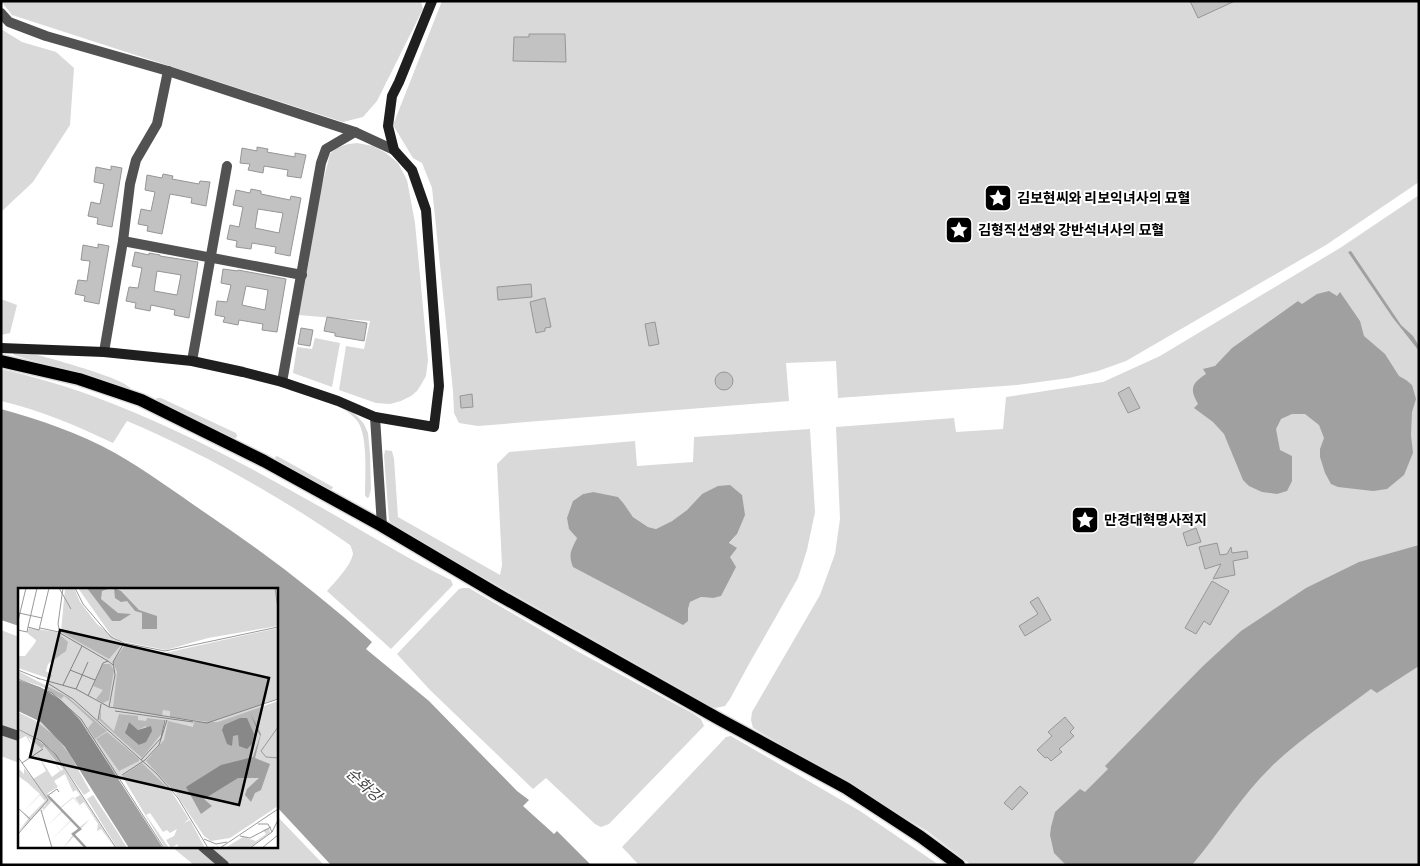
<svg xmlns="http://www.w3.org/2000/svg" width="1420" height="866" viewBox="0 0 1420 866" font-family="'Fira Sans Condensed','Noto Sans KR',sans-serif">
<style>
.green{fill:#d9d9d9;fill-rule:evenodd}
.water{fill:#a0a0a0}
.building{fill:#c2c2c2;stroke:#969696;fill-rule:evenodd}
.lines{fill:none;stroke-linecap:round;stroke-linejoin:round}
.primary-casing{stroke:#dbdbdb;stroke-width:15}
.minor{stroke:#525252;stroke-width:10}
.tertiary{stroke:#525252;stroke-width:10}
.secondary{stroke:#1f1f1f;stroke-width:10}
.primary{stroke:#000;stroke-width:12}
.labels{text-anchor:middle;stroke-width:4;stroke-linejoin:round;paint-order:stroke}
.poi-label{font-size:14px;font-weight:bold;fill:#000;stroke:#fff;text-anchor:start}
.water-label{font-size:15px;font-style:italic;fill:#414141;stroke:#fff}
.inset-river{fill:none;stroke:#a0a0a0;stroke-width:2.5}
.inset-road{fill:none;stroke:#999;stroke-width:1}
.view{fill:#000;fill-opacity:0.15;stroke:#000;stroke-width:2.5}
.inset-edge{fill:none;stroke:#000;stroke-width:2.5}
</style>
<rect width="100%" height="100%" fill="#fff"/>
<!-- green -->
<g class="green">
<polygon points="1,1 421,1 423,9 377,101 363,117 343,122 12,15"/>
<polygon points="442,1 1419,1 1419,182 1326,245 1126,361 1098,371 1069,378 1017,385 838,398 836,361 786,363 789,401 478,426 459,423 454,413 453,391 432,188 422,163 413,158 393,125"/>
<polygon points="1,29 22,42 56,52 74,68 70,125 33,182 1,212"/>
<path d="M 357,143 L 373,146 L 386,153 L 398,163 L 407,180 L 415,223 L 428,360 L 426,376 L 422,383 L 417,391 L 411,396 L 401,401 L 390,404 L 376,403 L 339,390 L 346,346 L 364,349 L 370,321 L 298,315 L 318,201 L 330,154 C 337,146 346,144 357,143 Z"/>
<polygon points="1419,195 1419,865 971,865 927,831 753,728 751,720 752,712 820,595 835,554 840,519 836,427 954,418 956,432 1003,429 1006,397 1103,382 1160,356 1340,248"/>
<polygon points="1,299 17,305 10,333 1,335"/>
<polygon points="315,338 340,343 332,387 293,373 297,347 312,349"/>
<path d="M 19,350 C 37,355 124,377 131,389 L 129,390 L 14,355 L 13,352 Z"/>
<path d="M 1,369 C 113,394 216,448 315,504 C 360,529 404,557 451,580 L 453,585 L 391,649 L 327,591 C 334,583 352,565 353,553 C 353,553 351,546 350,545 C 281,497 205,454 127,421 L 113,443 C 77,426 40,410 1,401 Z"/>
<path d="M 289,388 L 350,410 L 358,417 L 364,424 L 368,433 L 370,454 L 371,489 L 369,497 L 367,498 L 365,495 C 365,477 368,437 358,422 C 345,403 310,397 289,390 Z"/>
<polygon points="157,398 161,398 236,433 237,436 236,438 233,438 158,401 156,399"/>
<path d="M 810,429 L 815,512 L 807,550 L 798,578 L 749,664 L 730,699 L 725,706 L 716,708 L 712,707 L 393,526 L 389,520 L 384,456 L 385,450 L 392,451 L 394,459 L 398,517 L 500,575 L 502,565 L 497,464 L 509,452 L 635,441 L 637,466 L 693,462 L 694,437 ZM 593,492 L 624,504 L 633,517 L 648,527 L 656,529 L 672,521 L 687,510 L 702,494 L 737,534 L 729,544 L 730,557 L 713,598 L 701,597 L 690,602 L 688,609 L 688,621 L 571,553 L 577,538 L 573,501 L 583,494 Z"/>
<polygon points="277,456 333,487 332,489 328,489 282,463 276,460 275,457"/>
<polygon points="463,588 469,588 575,650 692,713 701,719 704,726 609,824 601,827 595,824 546,778 533,789 430,690 397,654 459,589"/>
<polygon points="1,630 19,637 19,730 1,726"/>
<polygon points="1,735 19,741 19,763 1,756"/>
<polygon points="731,736 860,811 939,865 639,865 622,847 726,737"/>
<polygon points="276,815 324,865 230,865 209,847 276,847"/>
<polygon points="172,847 198,847 219,865 194,865"/>
</g>
<!-- water -->
<g class="water">
<polygon points="1351,251 1401,325 1413,336 1419,346 1419,351 1393,318 1348,252"/>
<path d="M 1329,291 L 1337,296 L 1340,292 L 1360,321 L 1364,336 L 1385,354 L 1399,376 L 1406,380 L 1412,385 L 1416,399 L 1412,412 L 1411,435 L 1413,453 L 1404,475 L 1387,489 L 1373,491 L 1338,487 L 1331,484 L 1325,473 L 1320,457 L 1320,449 L 1324,438 L 1319,425 L 1305,414 L 1292,414 L 1281,419 L 1276,429 L 1280,450 L 1292,456 L 1292,481 L 1287,491 L 1277,494 L 1262,492 L 1249,486 L 1243,480 L 1224,434 L 1213,422 L 1194,408 L 1198,404 C 1189,389 1192,383 1206,374 L 1203,369 L 1215,366 L 1232,348 L 1298,301 L 1302,304 L 1317,294 Z"/>
<path d="M 1,409 C 41,420 79,433 115,453 C 147,471 176,493 207,514 C 265,553 320,595 372,642 L 366,649 L 429,701 L 517,791 L 529,800 L 523,806 L 554,834 L 557,831 L 591,865 L 331,865 L 276,806 L 276,590 L 19,590 L 19,626 L 1,620 Z"/>
<path d="M 730,485 L 742,495 L 745,515 L 737,534 L 729,543 L 737,548 L 730,557 L 736,567 L 721,596 L 713,598 L 701,597 L 690,602 L 688,609 L 688,621 L 683,625 L 573,567 C 568,554 571,551 577,538 L 569,529 L 567,518 L 573,501 L 583,494 L 593,492 L 618,497 L 624,504 L 633,517 L 648,527 L 656,529 L 672,521 L 687,510 L 702,494 L 718,486 Z"/>
<path d="M 1419,545 L 1419,666 L 1377,693 L 1371,689 C 1338,714 1304,736 1274,764 C 1242,794 1220,832 1192,865 L 1066,865 L 1054,853 L 1050,835 L 1051,827 L 1055,812 L 1080,789 L 1085,792 L 1108,769 L 1105,766 L 1203,666 L 1241,631 L 1306,588 L 1359,562 Z"/>
</g>
<!-- building -->
<g class="building">
<polygon points="1190,1 1235,1 1198,18"/>
<polygon points="529,34 565,34 566,62 513,61 514,37 529,37"/>
<polygon points="257,147 268,149 267,152 295,157 295,153 306,155 301,178 287,176 288,170 264,166 263,173 248,170 250,164 240,163 242,148 257,151"/>
<polygon points="111,166 122,168 112,227 97,224 98,218 88,216 91,202 100,204 104,184 94,182 96,167 111,170"/>
<polygon points="163,174 173,176 172,179 199,184 200,181 210,182 206,206 191,203 192,198 170,194 162,234 147,231 148,226 138,224 141,209 151,211 155,192 145,190 147,175 162,178"/>
<path d="M 251,189 L 261,191 L 261,194 L 290,200 L 291,196 L 301,198 L 290,256 L 275,253 L 276,247 L 252,243 L 251,249 L 236,247 L 237,241 L 227,239 L 230,225 L 239,227 L 243,207 L 233,205 L 236,190 L 250,193 ZM 258,209 L 283,213 L 279,233 L 255,228 Z"/>
<polygon points="98,244 109,246 99,304 84,301 85,296 75,294 78,280 87,281 90,261 81,260 83,245 98,248"/>
<path d="M 135,252 L 149,255 L 149,253 L 160,255 L 160,256 L 198,262 L 189,318 L 174,315 L 175,310 L 151,305 L 150,311 L 135,308 L 136,303 L 126,301 L 129,287 L 138,288 L 142,268 L 132,266 ZM 157,271 L 181,275 L 177,295 L 154,291 Z"/>
<path d="M 223,269 L 238,271 L 238,270 L 286,279 L 277,332 L 262,330 L 263,324 L 239,320 L 238,325 L 223,322 L 225,317 L 215,315 L 217,301 L 227,302 L 231,285 L 221,283 ZM 246,286 L 268,290 L 265,310 L 242,305 Z"/>
<polygon points="531,284 532,297 498,300 497,287"/>
<polygon points="545,298 551,327 545,328 545,331 536,333 530,302"/>
<polygon points="327,317 367,323 364,341 335,336 335,333 324,331"/>
<polygon points="655,322 659,344 649,346 645,324"/>
<polygon points="301,328 313,330 310,346 298,344"/>
<circle cx="724" cy="381" r="9"/>
<polygon points="1129,387 1140,408 1128,413 1118,393"/>
<polygon points="472,394 473,407 461,408 460,396"/>
<polygon points="1196,528 1201,542 1187,546 1183,533"/>
<polygon points="1217,543 1220,555 1227,554 1231,547 1232,553 1247,551 1248,558 1233,561 1235,575 1213,579 1221,564 1205,569 1199,547"/>
<polygon points="1212,581 1229,591 1210,625 1204,621 1196,634 1185,628"/>
<polygon points="1038,597 1051,620 1025,636 1019,626 1038,614 1030,602"/>
<polygon points="1065,717 1074,728 1070,732 1074,736 1059,749 1062,752 1051,761 1047,757 1045,758 1037,750 1052,736 1048,732"/>
<polygon points="1020,786 1028,793 1012,810 1004,803"/>
</g>
<g class="lines">
<!-- primary casing -->
<g class="primary-casing">
<polyline id="primary" points="1,361 79,379 141,400 264,461 382,526 497,594 719,719 846,788 921,837 959,865"/>
</g>
<!-- minor -->
<g class="minor">
<polyline points="1,13 9,22 46,36 168,71 355,132"/>
<polyline points="123,241 302,275"/>
<polyline points="104,352 123,241 130,184 136,160 157,124 168,71"/>
<polyline points="192,361 227,166"/>
<polyline points="282,382 321,163 326,149 355,132 394,150"/>
<polyline points="1,730 19,736"/>
<polyline points="203,847 224,865"/>
</g>
<!-- tertiary -->
<polyline class="tertiary" points="375,417 382,526"/>
<!-- secondary -->
<polyline class="secondary" points="1,348 104,352 192,361 243,372 282,382 338,401 375,417 434,427 439,386 426,210 412,170 394,150 388,126 392,96 399,82 432,1"/>
<!-- primary -->
<use href="#primary" class="primary"/>
</g>
<!-- icons -->
<defs>
<g id="sight-square" transform="scale(1.4375)"><rect x="-9" y="-9" width="18" height="18" rx="4" fill="#000" stroke="#fff"/><path d="M0-6L1.8-2.2L6-1.7L2.9 1.2L3.7 5.4L0 3.3L-3.7 5.4L-2.9 1.2L-6-1.7L-1.8-2.2Z" fill="#fff"/></g>
</defs>
<g fill-rule="evenodd">
<use href="#sight-square" x="998" y="198"/>
<use href="#sight-square" x="959" y="230"/>
<use href="#sight-square" x="1085" y="520"/>
</g>
<g class="labels">
<!-- poi labels -->
<g class="poi-label">
<text x="1017" y="203">김보현씨와 리보익녀사의 묘혈</text>
<text x="978" y="235">김형직선생와 강반석녀사의 묘혈</text>
<text x="1104" y="525">만경대혁명사적지</text>
</g>
<!-- water labels -->
<g class="water-label">
<text transform="translate(364 785) rotate(42)" y="5">순화강</text>
</g>
</g>
<!-- overview -->
<g transform="translate(18 588)">
<rect width="260" height="260" fill="#fff"/>
<path d="M 47,0 L 56,0 L 62,14 L 79,36 L 104,56 L 91,71 L 43,44 ZM 60,0 L 260,0 L 260,38 L 190,50 L 148,62 L 102,53 L 93,47 ZM 11,40 L 39,44 L 50,54 L 48,63 L 30,76 L 28,83 L 34,87 L 32,91 L 0,80 L 0,68 L 7,68 L 17,55 L 18,52 L 9,45 ZM 260,40 L 260,111 L 191,134 L 152,129 L 152,123 L 145,122 L 144,128 L 95,120 L 99,84 L 95,74 L 107,57 L 147,65 ZM 85,76 L 92,76 L 96,82 L 91,112 L 85,115 L 78,111 L 85,102 L 75,98 ZM 0,83 L 50,109 L 89,143 L 77,151 L 70,140 L 75,134 L 58,118 L 46,108 L 43,111 L 25,99 L 0,91 ZM 260,113 L 260,218 L 212,250 L 193,253 L 186,248 L 156,203 L 128,173 L 146,152 L 150,133 L 175,139 L 176,134 L 200,134 ZM 83,121 L 83,131 L 96,143 L 101,126 L 120,128 L 120,132 L 128,133 L 129,130 L 146,132 L 144,145 L 124,170 L 81,132 ZM 111,134 L 120,142 L 128,138 L 130,149 L 122,157 L 108,141 ZM 0,124 L 18,133 L 38,149 L 52,167 L 72,203 L 66,207 L 33,161 L 0,140 ZM 0,141 L 24,154 L 38,168 L 97,260 L 83,241 L 79,243 L 80,236 L 66,214 L 62,217 L 57,210 L 62,207 L 58,202 L 55,204 L 47,186 L 36,193 L 40,199 L 30,205 L 27,218 L 0,244 L 10,231 L 5,224 L 22,206 L 15,200 L 0,216 L 15,200 L 10,195 L 0,206 L 10,195 L 0,188 L 0,180 L 6,186 L 6,180 L 15,191 L 28,183 L 19,165 L 34,189 L 42,183 L 28,163 L 43,183 L 45,181 L 26,158 L 24,161 L 10,149 L 18,165 L 8,148 L 0,152 ZM 22,207 L 27,213 L 11,229 L 5,224 ZM 89,144 L 121,171 L 121,173 L 101,183 L 78,151 ZM 124,175 L 153,203 L 171,231 L 166,235 L 172,232 L 187,260 L 159,260 L 160,256 L 153,260 L 148,252 L 156,248 L 159,241 L 152,245 L 149,242 L 145,244 L 132,225 L 128,227 L 151,260 L 147,260 L 104,188 ZM 75,207 L 100,245 L 109,260 L 99,260 L 69,211 ZM 30,208 L 43,219 L 55,209 L 66,223 L 55,210 L 43,220 L 62,239 L 72,231 L 45,260 L 60,240 L 53,233 L 32,253 L 53,232 L 44,224 L 27,240 L 44,223 L 34,213 L 24,224 ZM 251,240 L 252,245 L 231,260 L 207,260 L 225,249 L 238,253 L 248,246 L 245,242 Z" fill="#d9d9d9" fill-rule="evenodd"/>
<path d="M 69,0 L 93,0 L 84,3 L 83,11 L 100,25 L 113,26 L 102,33 L 94,33 ZM 96,0 L 103,3 L 121,22 L 139,28 L 139,41 L 124,41 L 124,25 L 117,23 L 109,13 L 103,14 L 97,10 ZM 0,92 L 22,99 L 43,112 L 62,132 L 145,260 L 111,260 L 47,159 L 23,134 L 0,123 ZM 232,125 L 243,146 L 237,170 L 252,176 L 243,202 L 237,205 L 233,214 L 227,207 L 229,201 L 241,190 L 220,190 L 186,211 L 194,218 L 183,226 L 168,199 L 203,177 L 235,169 L 242,148 ZM 222,130 L 229,130 L 236,146 L 234,156 L 229,161 L 221,158 L 220,147 L 215,148 L 214,158 L 209,156 L 204,142 L 206,137 ZM 111,134 L 120,142 L 133,138 L 134,143 L 128,154 L 121,157 L 107,145 Z" fill="#a0a0a0"/>
<path class="inset-river" d="M 30,208 L 62,241 L 55,246 L 68,260"/>
<path class="inset-road" d="M 41,0 L 53,21M 45,0 L 40,36 L 42,45 L 90,73M 57,0 L 65,16 L 93,49 L 106,55M 144,0 L 162,0M 257,0 L 260,21M 1,25 L 24,30M 0,33 L 8,0M 10,39 L 19,0M 22,40 L 41,44M 0,42 L 9,44 L 10,39 L 21,42 L 31,0M 0,82 L 22,91M 52,82 L 77,92M 19,90 L 58,101 L 91,119 L 97,87 L 95,74 L 106,55 L 147,63 L 260,39M 0,91 L 34,105 L 63,131 L 146,260M 31,96 L 55,111 L 139,186 L 160,210 L 190,260M 45,97 L 64,58M 58,101 L 70,74M 70,108 L 85,75 L 90,73 L 95,77M 91,119 L 189,135 L 260,111M 97,123 L 175,134M 80,132 L 83,116M 260,139 L 243,163 L 248,169 L 260,170M 0,141 L 23,153 L 38,167 L 98,260M 0,169 L 30,212 L 0,246M 123,172 L 143,150 L 147,132M 4,175 L 25,161M 104,187 L 127,172 L 141,157 L 149,132M 29,208 L 39,201 L 41,204M 0,220 L 13,232M 23,222 L 34,260M 240,236 L 250,236 L 254,244M 222,248 L 232,250 L 253,239M 186,251 L 198,256 L 209,254M 202,260 L 260,221M 232,260 L 254,244 L 260,232M 244,260 L 260,247"/>
<path class="view" d="M 42,42 L 251,90 L 221,217 L 12,169 Z"/>
<rect width="260" height="260" class="inset-edge"/>
</g>
<!-- border -->
<rect width="1420" height="866" fill="none" stroke="#000000" stroke-width="5"/>
</svg>
